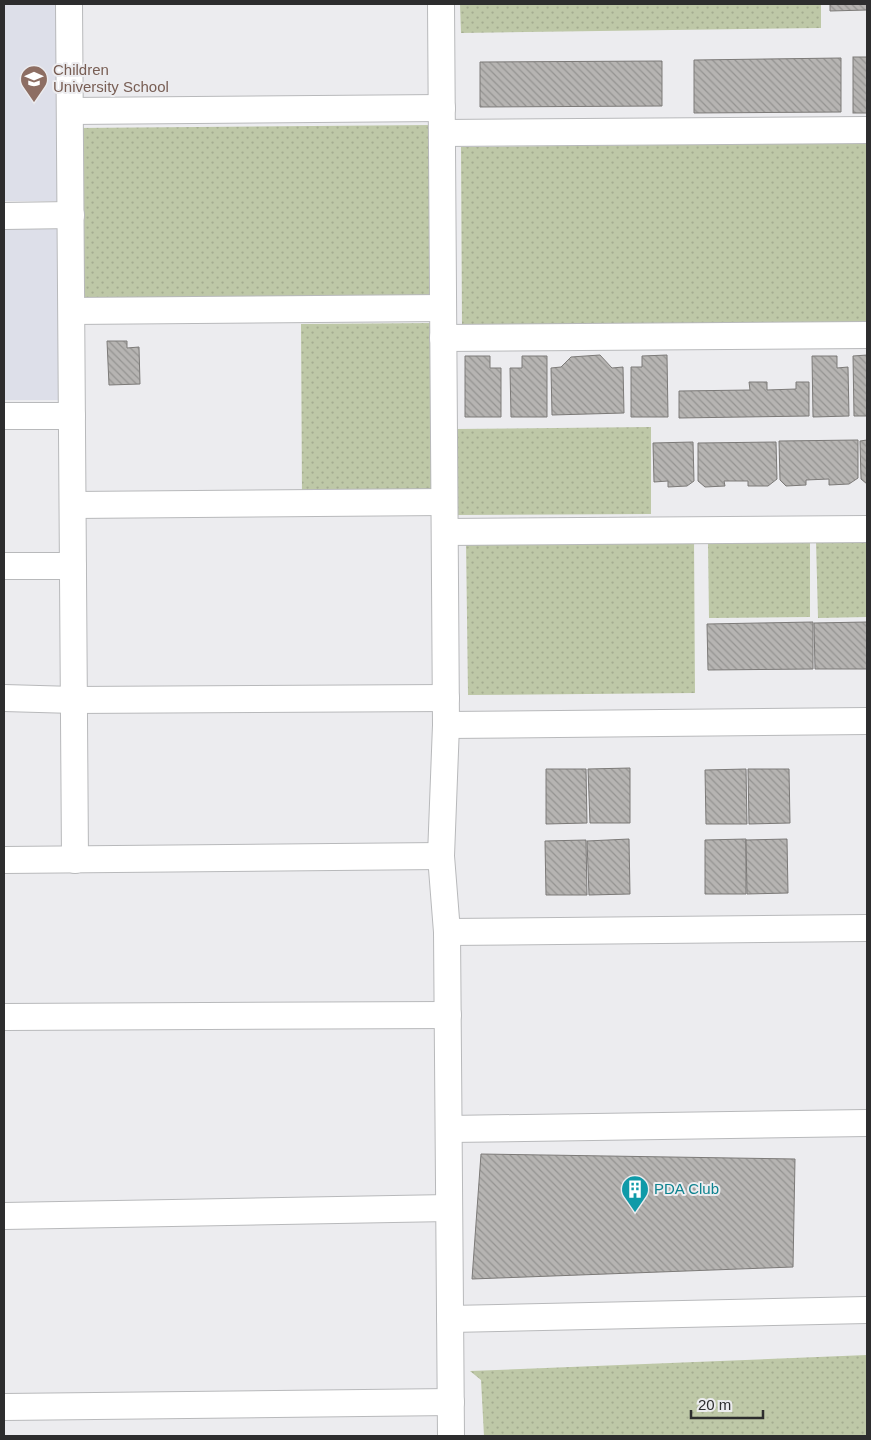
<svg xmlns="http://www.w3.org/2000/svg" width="871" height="1440" viewBox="0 0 871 1440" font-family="Arial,sans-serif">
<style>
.built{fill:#dddfe9}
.grass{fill:url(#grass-dots)}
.building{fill:url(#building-back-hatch);stroke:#7c7a78}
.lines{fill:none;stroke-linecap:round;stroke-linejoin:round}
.street-casing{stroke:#b8b9bb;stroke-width:28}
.street{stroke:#fff;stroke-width:26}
.labels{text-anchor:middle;stroke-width:4;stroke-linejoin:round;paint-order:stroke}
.education-label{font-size:15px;fill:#785e54;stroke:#ececef;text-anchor:start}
.culture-label{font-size:15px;fill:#0d838f;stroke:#ececef;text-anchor:start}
</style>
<defs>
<pattern id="grass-dots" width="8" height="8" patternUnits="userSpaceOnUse" patternTransform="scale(1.25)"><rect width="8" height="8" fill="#bec8a7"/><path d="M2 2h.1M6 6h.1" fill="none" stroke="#a4ac90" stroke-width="1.8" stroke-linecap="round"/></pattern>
<pattern id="building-back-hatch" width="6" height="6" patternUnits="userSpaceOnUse" patternTransform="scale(1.25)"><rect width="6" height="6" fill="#b6b4b2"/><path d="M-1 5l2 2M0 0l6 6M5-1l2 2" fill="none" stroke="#949391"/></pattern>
</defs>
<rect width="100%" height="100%" fill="#ececef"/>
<!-- built -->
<g class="built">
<polygon points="4,4 69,4 58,201 4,201"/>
<polygon points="56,216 72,400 4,400 4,218"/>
</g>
<!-- grass -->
<g class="grass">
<polygon points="460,4 821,4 821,28 461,33"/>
<polygon points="432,125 434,300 80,303 78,128"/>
<polygon points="867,143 867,324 462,327 461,147"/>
<polygon points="436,323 438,496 302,497 301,324"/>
<polygon points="651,427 651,514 456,515 456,429"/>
<polygon points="694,539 695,693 468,695 466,541"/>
<polygon points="810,540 810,617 709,618 708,541"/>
<polygon points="867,540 867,617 818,618 816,541"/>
<polygon points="867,1355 867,1436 484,1436 481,1380 470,1371"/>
</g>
<!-- building -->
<g class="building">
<polygon points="830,4 867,4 867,10 830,11"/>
<rect x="853" y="57" width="14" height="56"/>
<polygon points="841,58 841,112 694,113 694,60"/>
<polygon points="662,61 662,106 480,107 480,62"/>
<polygon points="107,341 127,341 127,348 139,347 140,384 109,385"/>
<polygon points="600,355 612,368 623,367 624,413 552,415 551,368 561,367 571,357"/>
<polygon points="667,355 668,417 631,417 631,367 642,367 642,356"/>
<polygon points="867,355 867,416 854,416 853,356"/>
<polygon points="465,356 490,356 490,368 501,368 501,417 465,417"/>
<polygon points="522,356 547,356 547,417 511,417 510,368 522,368"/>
<polygon points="812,356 837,356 837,368 848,367 849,416 813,417"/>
<polygon points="749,382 767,382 767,390 796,389 796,382 809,382 809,416 679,418 679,391 750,390"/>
<polygon points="858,440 858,478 849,484 829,485 829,479 806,480 806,485 786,486 780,480 779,441"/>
<polygon points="867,440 867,484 861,479 860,441"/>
<polygon points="693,442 694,481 687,486 668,487 668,481 654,482 653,443"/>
<polygon points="776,442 777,479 768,486 748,486 748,481 724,481 725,486 705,487 698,481 698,443"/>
<polygon points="813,622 813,669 708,670 707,624"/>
<polygon points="867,622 867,669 815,669 814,623"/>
<polygon points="630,768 630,823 590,823 588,769"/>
<polygon points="546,769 586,769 587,823 546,824"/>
<polygon points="746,769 747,824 706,824 705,770"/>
<polygon points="748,769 789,769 790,823 749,824"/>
<polygon points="629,839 630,894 589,895 587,841"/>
<polygon points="746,839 746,894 705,894 705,840"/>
<polygon points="787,839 788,893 747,894 746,840"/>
<polygon points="586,840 587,895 546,895 545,841"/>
<polygon points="481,1154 795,1159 793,1267 472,1279"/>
</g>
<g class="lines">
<!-- street casing -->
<g class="street-casing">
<g id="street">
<polyline points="69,4 75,860"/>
<polyline points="441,4 446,725 441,856 447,932 451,1436"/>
<polyline points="70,111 442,108"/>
<polyline points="442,133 867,130"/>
<polyline points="4,216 71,215"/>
<polyline points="72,311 443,308"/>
<polyline points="443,338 867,335"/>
<polyline points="4,416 72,416"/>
<polyline points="73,505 444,502"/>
<polyline points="445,532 867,529"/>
<polyline points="4,566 73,566"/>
<polyline points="4,698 74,700 446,698"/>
<polyline points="446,725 867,721"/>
<polyline points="4,860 441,856"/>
<polyline points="447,932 867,928"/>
<polyline points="4,1017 448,1015"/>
<polyline points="449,1129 867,1123"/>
<polyline points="4,1216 449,1208"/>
<polyline points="450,1319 867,1310"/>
<polyline points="4,1407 451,1402"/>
</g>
</g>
<!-- street -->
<use href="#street" class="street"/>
</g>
<!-- icons -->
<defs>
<g id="school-pin" transform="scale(1.4375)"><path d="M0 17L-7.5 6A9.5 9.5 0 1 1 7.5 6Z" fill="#8d6e63" stroke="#ececef"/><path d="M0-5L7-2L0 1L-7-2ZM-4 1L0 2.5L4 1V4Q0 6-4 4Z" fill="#fff"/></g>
<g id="building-pin" transform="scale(1.4375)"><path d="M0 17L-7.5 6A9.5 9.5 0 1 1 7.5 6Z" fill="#0f9aa8" stroke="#ececef"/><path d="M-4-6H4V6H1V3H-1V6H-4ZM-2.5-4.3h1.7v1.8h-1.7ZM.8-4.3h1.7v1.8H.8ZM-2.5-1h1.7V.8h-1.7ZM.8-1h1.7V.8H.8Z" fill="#fff"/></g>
</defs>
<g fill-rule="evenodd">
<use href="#school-pin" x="34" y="79"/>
<use href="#building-pin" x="635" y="1189"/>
</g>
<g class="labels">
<!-- education labels -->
<g class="education-label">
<text x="53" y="75">Children<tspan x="53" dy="17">University School</tspan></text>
</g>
<!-- culture labels -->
<g class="culture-label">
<text x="654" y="1194">PDA Club</text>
</g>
</g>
<!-- border -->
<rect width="871" height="1440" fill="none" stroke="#2d2d2e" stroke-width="10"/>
<!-- scale -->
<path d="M691 1410v8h72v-8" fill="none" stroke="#2d2d2e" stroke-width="2.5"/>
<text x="698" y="1410" font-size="15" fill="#2d2d2e" stroke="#ececef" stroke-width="4" paint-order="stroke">20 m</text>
</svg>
